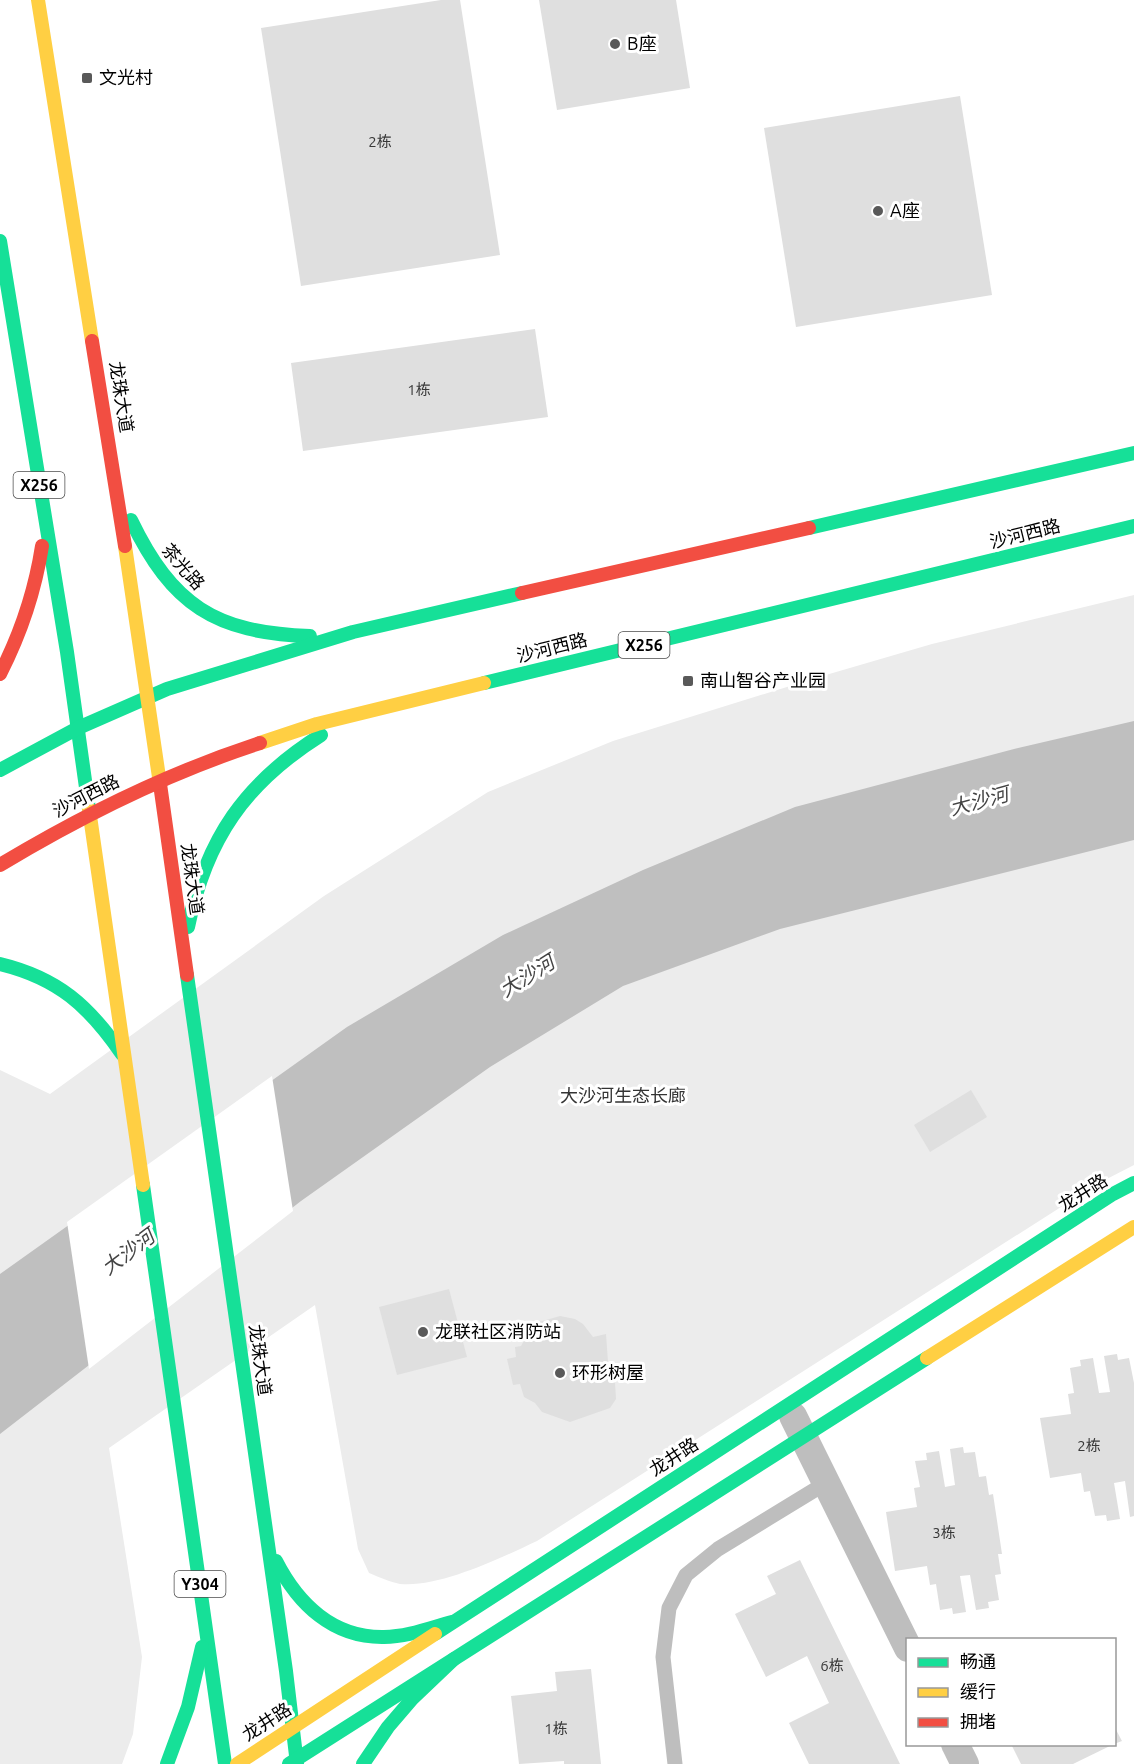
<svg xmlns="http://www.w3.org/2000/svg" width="1134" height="1764" viewBox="0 0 1134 1764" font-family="Ubuntu,'Noto Sans SC',sans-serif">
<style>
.green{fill:#ececec}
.water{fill:#bfbfbf}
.pier{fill:#fff}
.building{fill:#dfdfdf}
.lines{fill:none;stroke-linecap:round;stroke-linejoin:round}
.lane{stroke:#bebebe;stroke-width:15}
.street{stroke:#bebebe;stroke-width:28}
.fast{stroke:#16e098;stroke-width:14}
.slow{stroke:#ffcf43;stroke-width:14}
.jam{stroke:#f24e42;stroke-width:14}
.poi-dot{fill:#595959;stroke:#fff;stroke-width:2}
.labels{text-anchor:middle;stroke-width:6;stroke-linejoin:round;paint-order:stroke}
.number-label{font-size:15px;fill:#383838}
.shield{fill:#fff;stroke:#4c4c4c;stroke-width:1.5}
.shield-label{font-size:16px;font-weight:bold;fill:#000}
.poi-label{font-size:18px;fill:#000;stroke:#fff;text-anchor:start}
.street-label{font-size:18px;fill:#000;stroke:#fff}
.park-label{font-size:18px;fill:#333;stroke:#fff}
.water-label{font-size:20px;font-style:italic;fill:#444;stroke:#fff}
</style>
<rect width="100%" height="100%" fill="#fff"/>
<!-- green -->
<path class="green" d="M 1134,595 L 1134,1165 L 1097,1184 L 537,1541 C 501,1558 439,1588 400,1584 C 390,1582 379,1577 369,1573 L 358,1549 L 315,1305 L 109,1448 L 142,1657 L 133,1734 L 122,1764 L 0,1764 L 0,1070 L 50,1094 L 324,896 L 488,792 L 613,741 L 819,677 L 932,644 Z"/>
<!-- water -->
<polygon class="water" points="1134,721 1134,840 780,929 623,986 490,1067 301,1201 0,1434 0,1274 347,1027 503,935 643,870 795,807 1014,749"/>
<!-- pier -->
<polygon class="pier" points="272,1076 293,1211 89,1369 67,1222"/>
<!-- building -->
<g class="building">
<polygon points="441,0 460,0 500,255 301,286 261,28"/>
<polygon points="539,0 676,0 690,88 557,110"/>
<polygon points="960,96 992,295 796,327 764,128"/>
<polygon points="535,329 548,417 303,451 291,363"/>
<polygon points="971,1090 987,1117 930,1152 914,1125"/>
<polygon points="449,1289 467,1357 397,1375 379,1307"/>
<polygon points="560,1316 575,1319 583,1324 593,1337 606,1334 608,1362 604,1363 615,1382 616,1399 610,1408 570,1422 542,1412 535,1403 524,1397 520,1384 513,1385 507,1359 516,1357 515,1347 521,1346 531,1328 539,1322"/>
<polygon points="1117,1354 1118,1360 1129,1358 1134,1383 1134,1516 1130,1517 1125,1481 1114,1483 1120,1519 1107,1521 1106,1515 1095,1516 1090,1491 1084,1492 1081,1473 1050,1478 1040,1418 1071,1414 1068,1394 1074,1393 1070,1368 1081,1366 1080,1360 1093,1358 1099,1393 1110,1392 1104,1356"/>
<polygon points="963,1447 964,1453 975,1452 979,1477 986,1476 989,1495 993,1494 1002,1554 998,1554 1001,1574 995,1575 999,1600 988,1602 989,1608 976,1610 970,1575 960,1576 966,1612 953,1614 952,1608 940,1610 936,1584 930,1585 927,1566 895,1571 886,1512 917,1507 914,1488 920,1487 915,1461 927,1460 926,1453 939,1451 945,1487 955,1485 950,1449"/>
<polygon points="800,1560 900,1764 809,1764 789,1723 829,1703 807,1656 766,1677 735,1614 776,1594 767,1576"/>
<polygon points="591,1669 601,1764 564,1764 564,1761 519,1764 511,1696 557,1691 555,1672"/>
<polygon points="1114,1726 1122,1741 1114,1744"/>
<polygon points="1011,1744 1114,1744 1073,1764 1021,1764"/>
</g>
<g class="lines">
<!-- lane -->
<polyline class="lane" points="675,1764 663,1657 669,1608 686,1575 718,1549 826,1483"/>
<!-- street -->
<g class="street">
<polyline points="793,1416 908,1648"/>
<polyline points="955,1744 965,1764"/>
</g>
<!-- fast -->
<g class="fast">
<polyline points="0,241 67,652 89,809"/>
<path d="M 131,520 C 172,605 215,633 310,636"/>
<polyline points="809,528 1134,453"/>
<polyline points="484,683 1134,526"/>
<polyline points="0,770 78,728 167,689 353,632 522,593"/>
<path d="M 188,927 C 206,839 245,783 321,735"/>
<path d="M 0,964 C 58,978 89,1006 122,1054"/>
<polyline points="187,975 286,1671 297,1764"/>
<polyline points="143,1185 225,1764"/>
<path d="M 276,1561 C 298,1604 333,1638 384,1637 C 407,1637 430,1628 452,1622"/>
<polyline points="435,1634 1113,1194 1134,1183"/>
<polyline points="167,1764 188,1707 202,1647"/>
<polyline points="289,1764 927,1358"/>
<polyline points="363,1764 388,1727 412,1699 454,1659"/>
</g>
<!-- slow -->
<g class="slow">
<polyline points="38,0 92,341"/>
<polyline points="125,546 160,784"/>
<polyline points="260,743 317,724 484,683"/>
<polyline points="89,809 143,1185"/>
<polyline points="927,1358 1134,1227"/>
<polyline points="237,1764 435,1634"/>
</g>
<!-- jam -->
<g class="jam">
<polyline points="92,341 125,546"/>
<polyline points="522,593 809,528"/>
<path d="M 0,674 C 21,633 35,591 42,546"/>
<polyline points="160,784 187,975"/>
<path d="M 0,865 C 83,815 168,773 260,743"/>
</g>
</g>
<!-- markers -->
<g class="poi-dot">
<circle cx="615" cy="44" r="6"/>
<rect x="81" y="72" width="12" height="12" rx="3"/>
<circle cx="878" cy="211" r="6"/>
<rect x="682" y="675" width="12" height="12" rx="3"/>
<circle cx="423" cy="1332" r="6"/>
<circle cx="560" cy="1373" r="6"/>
</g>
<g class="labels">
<!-- number labels -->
<g class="number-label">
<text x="380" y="147">2栋</text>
<text x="419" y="395">1栋</text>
<text x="1089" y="1451">2栋</text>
<text x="944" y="1538">3栋</text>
<text x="832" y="1671">6栋</text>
<text x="556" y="1734">1栋</text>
</g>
<!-- shield labels -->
<g class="shield">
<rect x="13.5" y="472" width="51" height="26" rx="4.5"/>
<rect x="618.5" y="632" width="51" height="26" rx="4.5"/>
<rect x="174.5" y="1571" width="51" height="26" rx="4.5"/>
</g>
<g class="shield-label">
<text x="39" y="491">X256</text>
<text x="644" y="651">X256</text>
<text x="200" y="1590">Y304</text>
</g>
<!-- poi labels -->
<g class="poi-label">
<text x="627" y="50">B座</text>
<text x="99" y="84">文光村</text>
<text x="890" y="217">A座</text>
<text x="700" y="687">南山智谷产业园</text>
<text x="435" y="1338">龙联社区消防站</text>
<text x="572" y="1379">环形树屋</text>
</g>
<!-- street labels -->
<g class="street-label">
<text transform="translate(121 397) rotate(81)" y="6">龙珠大道</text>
<text transform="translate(1025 534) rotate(-14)" y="6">沙河西路</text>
<text transform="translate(183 567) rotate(49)" y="6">茶光路</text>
<text transform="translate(552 648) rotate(-14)" y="6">沙河西路</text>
<text transform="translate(86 796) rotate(-27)" y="6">沙河西路</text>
<text transform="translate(192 879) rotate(82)" y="6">龙珠大道</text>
<text transform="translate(1083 1193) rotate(-32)" y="6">龙井路</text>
<text transform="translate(260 1360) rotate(82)" y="6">龙珠大道</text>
<text transform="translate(674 1457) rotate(-33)" y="6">龙井路</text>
<text transform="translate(267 1722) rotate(-33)" y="6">龙井路</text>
</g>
<!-- park labels -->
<g class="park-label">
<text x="623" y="1102">大沙河生态长廊</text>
</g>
<!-- water labels -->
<g class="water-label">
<text transform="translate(979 801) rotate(-15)" y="7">大沙河</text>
<text transform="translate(527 976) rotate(-32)" y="7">大沙河</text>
<text transform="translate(128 1252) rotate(-37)" y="7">大沙河</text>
</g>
</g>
<!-- legend -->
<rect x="906" y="1638" width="210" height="108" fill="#ffffff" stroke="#999999" stroke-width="1.5"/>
<rect x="918" y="1658" width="30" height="9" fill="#16e098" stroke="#999999" stroke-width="1.5"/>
<text x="960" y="1668" font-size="18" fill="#000000">畅通</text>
<rect x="918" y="1688" width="30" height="9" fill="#ffcf43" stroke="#999999" stroke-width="1.5"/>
<text x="960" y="1698" font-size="18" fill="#000000">缓行</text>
<rect x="918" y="1718" width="30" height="9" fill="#f24e42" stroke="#999999" stroke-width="1.5"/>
<text x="960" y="1728" font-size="18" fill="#000000">拥堵</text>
</svg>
